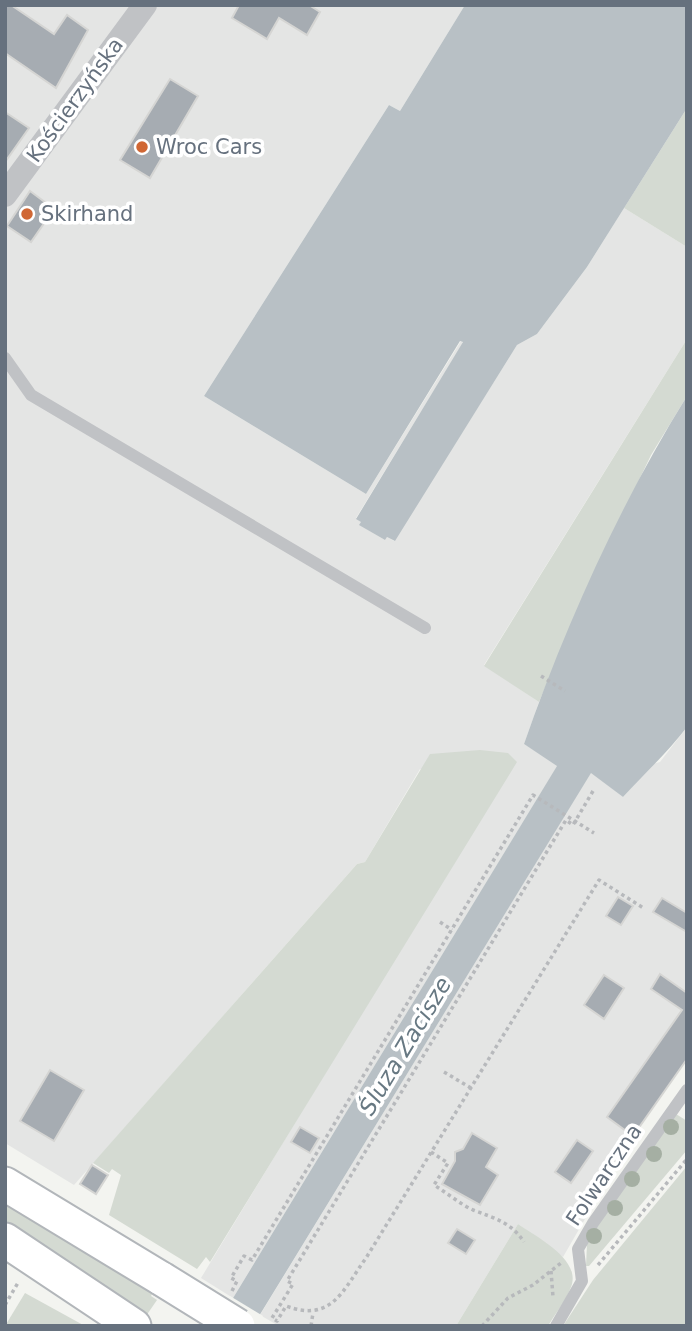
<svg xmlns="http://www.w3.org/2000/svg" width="692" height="1331" viewBox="0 0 692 1331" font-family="'DejaVu Sans',sans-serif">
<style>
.built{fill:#e4e5e4}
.green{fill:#d4dad2}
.water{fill:#b8c0c5}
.pier{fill:#f3f4f0}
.building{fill:#a6acb2;stroke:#d5d5d3;stroke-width:2}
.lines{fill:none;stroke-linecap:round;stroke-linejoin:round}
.secondary-casing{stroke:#b2b6ba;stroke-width:37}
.path{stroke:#b7b9bc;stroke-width:3.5;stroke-dasharray:3.5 3.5;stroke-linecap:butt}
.lane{stroke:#c0c2c5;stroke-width:12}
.street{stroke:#c0c2c5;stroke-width:24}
.secondary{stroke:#fff;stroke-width:33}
.secondary-bridge-casing{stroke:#b2b6ba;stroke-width:37;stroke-linecap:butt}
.secondary-bridge{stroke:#fff;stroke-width:33}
.tree{fill:#a5afa3}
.poi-dot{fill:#d06734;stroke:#fff;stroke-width:2.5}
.labels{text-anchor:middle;stroke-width:7;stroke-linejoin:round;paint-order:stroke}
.street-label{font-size:21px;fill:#66717e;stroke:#fff}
.poi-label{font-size:21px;fill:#66717e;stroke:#fff;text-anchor:start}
.water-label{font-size:23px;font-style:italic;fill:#677882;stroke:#fff}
</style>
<rect width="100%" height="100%" fill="#f3f4f0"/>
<!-- built -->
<g class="built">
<polygon points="5,5 465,5 400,111 389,105 204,396 366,494 461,341 463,343 356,518 361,522 360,525 385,540 387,537 394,541 517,345 537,334 587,267 624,208 687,247 687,339 484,665 539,702 524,744 558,765 233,1298 201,1278 495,793 420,769 365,862 357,864 74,1185 5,1143"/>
<polygon points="687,727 687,1059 633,1136 563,1257 518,1224 456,1326 279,1326 260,1315 591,772 623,797 653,764 660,762"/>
</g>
<!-- green -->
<g class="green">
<polygon points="687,108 687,247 624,208"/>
<polygon points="687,339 687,396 651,455 586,591 539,702 484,666"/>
<polygon points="480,750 508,753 517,762 210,1262 206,1257 197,1269 109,1215 121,1175 112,1169 109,1173 93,1163 357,864 365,862 430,754"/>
<polygon points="676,1114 687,1121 687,1150 589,1266 586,1266 587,1244 594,1230"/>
<polygon points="687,1166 687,1326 563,1326 593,1280"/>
<polygon points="5,1198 155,1289 151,1296 157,1300 146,1316 5,1228"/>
<path d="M 518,1224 C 536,1237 582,1259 571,1287 C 566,1301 555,1314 548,1326 L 456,1326 Z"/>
<polygon points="25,1293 85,1326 5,1326"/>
</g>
<!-- water -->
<g class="water">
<polygon points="465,5 687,5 687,108 587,267 537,334 517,345 395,541 387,537 385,540 359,525 361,522 356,519 463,342 460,341 366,494 204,396 389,105 400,111"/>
<path d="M 687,396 L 687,727 C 667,753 645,773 623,797 L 591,773 L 253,1326 L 216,1326 L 557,766 L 524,744 C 566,624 620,504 687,396 Z"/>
</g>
<!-- pier -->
<polygon class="pier" points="230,1296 263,1316 258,1326 213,1326"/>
<!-- building -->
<g class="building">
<polygon points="5,5 11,5 54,34 67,15 88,30 56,88 5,53"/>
<polygon points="239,5 309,5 320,12 307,35 279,18 267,39 232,18"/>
<polygon points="170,79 198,96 150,178 120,160"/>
<polygon points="5,112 29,128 5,162"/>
<polygon points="30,191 54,209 31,242 7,226"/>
<polygon points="618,897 633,906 621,925 606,916"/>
<polygon points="662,898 687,913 687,932 653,912"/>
<polygon points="660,974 687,993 687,1059 633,1136 607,1117 682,1010 651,989"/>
<polygon points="604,975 624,988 604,1019 584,1005"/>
<polygon points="50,1070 84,1090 54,1141 20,1121"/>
<polygon points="300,1127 319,1138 310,1153 291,1142"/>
<polygon points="472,1133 497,1148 486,1167 498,1175 480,1205 442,1184 455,1161 455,1152 463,1149"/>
<polygon points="577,1140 593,1151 571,1183 555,1172"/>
<polygon points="92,1165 108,1175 96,1194 80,1184"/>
<polygon points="457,1229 475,1240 466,1254 448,1243"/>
</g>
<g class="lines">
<!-- secondary casing -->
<g class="secondary-casing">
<g id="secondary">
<polyline points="5,1184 162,1279"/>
<polyline points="5,1240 134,1326"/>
</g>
</g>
<!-- path -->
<g class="path">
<polyline points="541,676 565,691"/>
<path d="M 593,791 L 573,825 L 566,820 L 287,1281 L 293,1284 L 272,1318 L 277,1321 L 286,1306 C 332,1323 343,1290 366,1258 L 599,880 L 645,909"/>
<polyline points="440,922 452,930"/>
<polyline points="444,1072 471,1088"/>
<path d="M 431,1152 L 448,1163 L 434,1185 C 447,1193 460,1204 473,1210 C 494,1218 511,1222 524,1242"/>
<polyline points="598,1265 687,1159"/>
<polyline points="551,1271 553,1297"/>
<polyline points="232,1291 237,1281 231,1278 244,1256 252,1260 533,795 594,833"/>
<polyline points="5,1305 19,1281"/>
<polyline points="311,1326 313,1313"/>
<polyline points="482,1326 508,1298 533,1285 561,1263"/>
</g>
<!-- lane -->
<g class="lane">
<polyline points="5,358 31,395 425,628"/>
<polyline points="556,1326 582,1281 578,1249 593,1223 687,1090"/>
</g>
<!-- street -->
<polyline class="street" points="5,195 145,5"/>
<!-- secondary -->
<use href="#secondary" class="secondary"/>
<!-- secondary-bridge casing -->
<g class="secondary-bridge-casing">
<polyline id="secondary-bridge" points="162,1279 238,1326"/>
</g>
<!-- secondary-bridge -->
<use href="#secondary-bridge" class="secondary-bridge"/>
</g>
<!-- trees -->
<g class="tree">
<circle cx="671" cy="1127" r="8"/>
<circle cx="654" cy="1154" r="8"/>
<circle cx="632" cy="1179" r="8"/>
<circle cx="615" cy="1208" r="8"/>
<circle cx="594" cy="1236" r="8"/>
</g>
<!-- markers -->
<g class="poi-dot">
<circle cx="142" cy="147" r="7"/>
<circle cx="27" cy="214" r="7"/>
</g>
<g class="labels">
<!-- street labels -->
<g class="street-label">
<text transform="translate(75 100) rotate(-54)" y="7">Kościerzyńska</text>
<text transform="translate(604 1175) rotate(-56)" y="7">Folwarczna</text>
</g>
<!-- poi labels -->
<g class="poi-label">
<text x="156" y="154">Wroc Cars</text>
<text x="41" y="221">Skirhand</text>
</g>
<!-- water labels -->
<g class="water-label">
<text transform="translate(405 1046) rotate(-59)" y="8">Śluza Zacisze</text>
</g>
</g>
<!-- border -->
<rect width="692" height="1331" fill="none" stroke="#66717e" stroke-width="14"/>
</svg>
